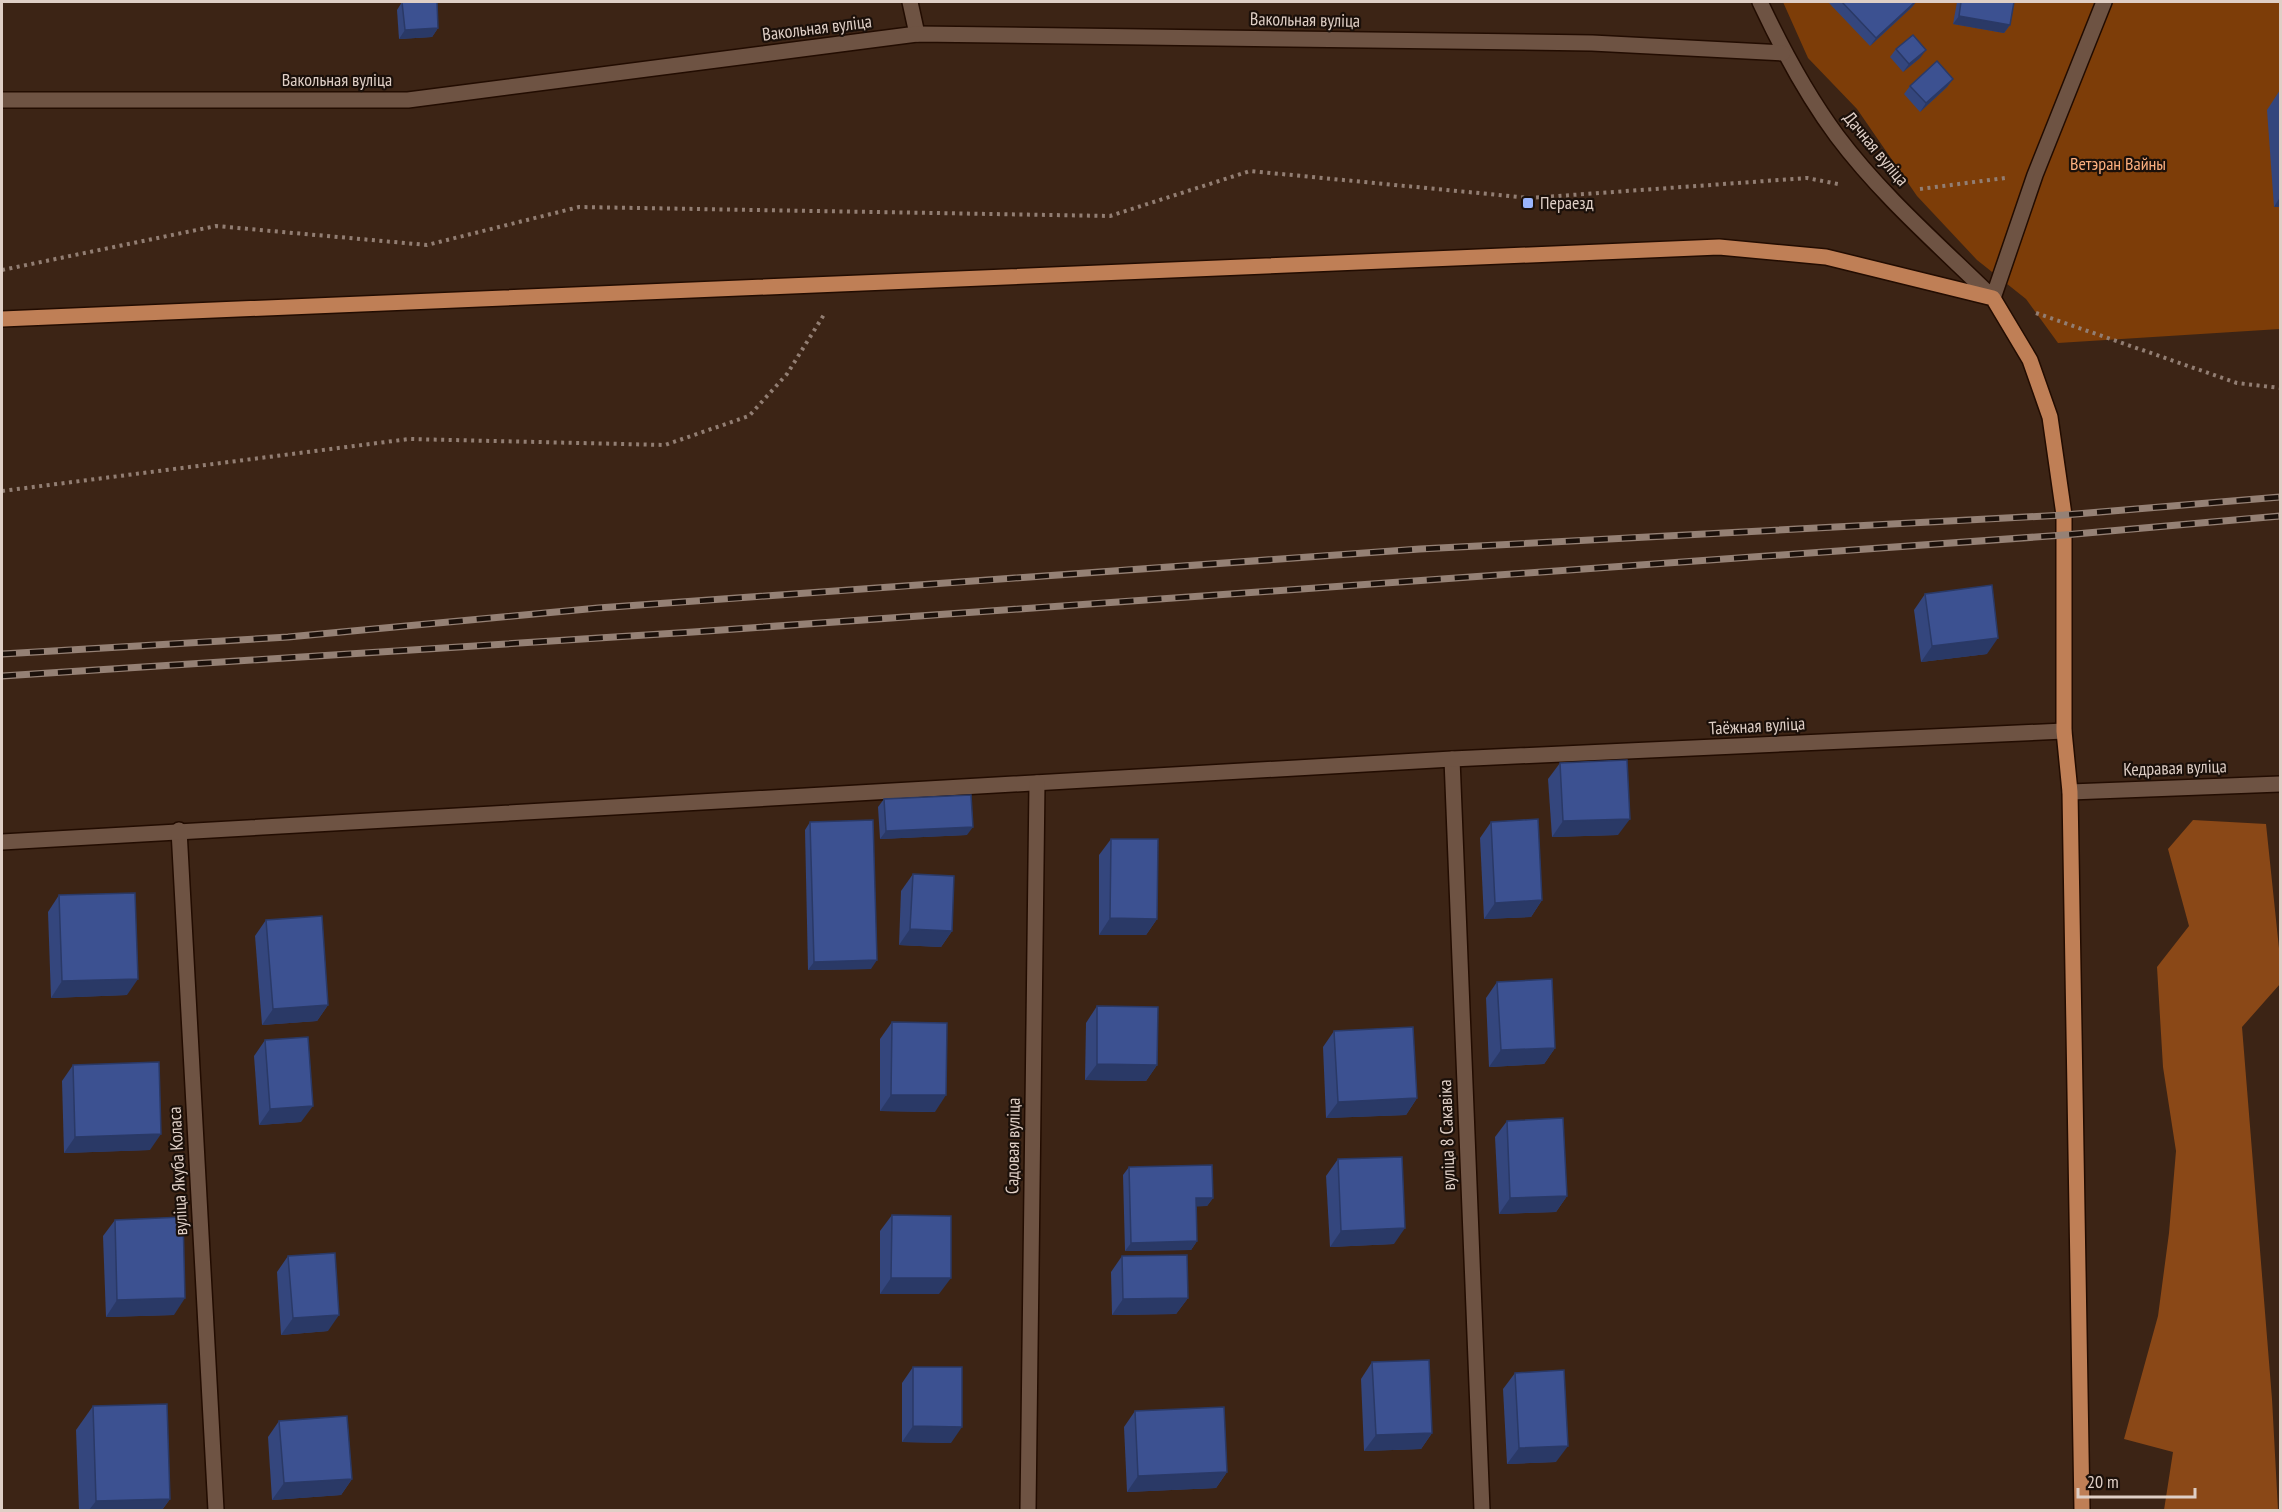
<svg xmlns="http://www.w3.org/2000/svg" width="2282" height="1512" viewBox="0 0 2282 1512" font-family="'PT Sans Narrow',sans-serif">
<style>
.green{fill:#7d3d08}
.forest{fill:#8a4817}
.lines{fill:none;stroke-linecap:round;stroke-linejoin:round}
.minor-casing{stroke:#220c01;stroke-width:18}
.major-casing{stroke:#220c01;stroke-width:18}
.path{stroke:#927e73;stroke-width:4;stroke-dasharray:3 4.5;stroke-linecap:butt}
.minor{stroke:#6e5343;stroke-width:15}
.major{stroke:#bf7f56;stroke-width:15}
.rail-casing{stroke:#958175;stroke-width:7}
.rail{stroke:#1b100a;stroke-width:4.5;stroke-dasharray:14;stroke-linecap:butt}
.wall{fill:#34467d}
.shaded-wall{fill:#2a3966}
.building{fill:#3c5191;stroke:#2a3966;stroke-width:1.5}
.poi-dot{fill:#9ab5fd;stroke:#1b100a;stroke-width:2}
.labels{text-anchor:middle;stroke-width:4.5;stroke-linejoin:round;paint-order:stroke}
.street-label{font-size:18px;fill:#dfcfc6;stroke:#1b100a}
.park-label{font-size:18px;fill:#fcaf7f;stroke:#1b100a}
.poi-label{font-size:18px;fill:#dfcfc6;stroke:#1b100a;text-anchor:start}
</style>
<rect width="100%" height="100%" fill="#3c2415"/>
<!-- green -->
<polygon class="green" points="1783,2 2280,2 2280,329 2058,343 2026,299 1977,260 1917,196 1857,109 1808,58"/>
<!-- forest -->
<polygon class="forest" points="2193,820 2266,824 2280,958 2280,984 2242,1027 2272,1399 2278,1510 2164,1510 2173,1452 2124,1439 2158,1316 2169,1233 2176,1151 2163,1067 2157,967 2189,926 2168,849"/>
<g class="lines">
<!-- minor casing -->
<g class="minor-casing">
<g id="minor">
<polyline points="910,2 917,34"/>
<path d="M 1760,2 C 1782,49 1806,94 1837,136 C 1882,196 1940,246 1993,298 L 2035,175 L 2104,2"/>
<polyline points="2,100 408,100 917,34 1592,43 1783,53"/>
<polyline points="1452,759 1482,1510"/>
<polyline points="2070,792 2280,784"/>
<polyline points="179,830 216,1510"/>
<polyline points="2,842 1452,759 2064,731"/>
<polyline points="1028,1510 1037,783"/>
</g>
</g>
<!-- major casing -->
<g class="major-casing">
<polyline id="major" points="2,319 1719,247 1826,257 1993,298 2030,360 2050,417 2064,515 2064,731 2070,792 2082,1510"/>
</g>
<!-- path -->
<g class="path">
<polyline points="1920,189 2005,178"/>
<polyline points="2,270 216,226 427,245 579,207 1110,216 1250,171 1530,198 1807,178 1838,184"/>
<polyline points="2036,313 2237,383 2280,388"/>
<polyline points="2,491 409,439 665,445 749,416 787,374 825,313"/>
</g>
<!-- minor -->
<use href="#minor" class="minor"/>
<!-- major -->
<use href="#major" class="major"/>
<!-- rail casing -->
<g class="rail-casing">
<g id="rail">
<polyline points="2,654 288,637 598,608 1420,549 2064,515 2280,497"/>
<polyline points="2,676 693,632 2064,535 2280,516"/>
</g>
</g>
<!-- rail -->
<use href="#rail" class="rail"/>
</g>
<!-- wall -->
<g class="wall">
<polygon points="402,2 438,28 432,37 399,39 397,10"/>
<polygon points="1828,2 1916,2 1912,7 1870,46"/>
<polygon points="1957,2 2014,2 2010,25 2004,33 1953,24"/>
<polygon points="1896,49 1920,58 1903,72 1890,57"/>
<polygon points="1953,79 1947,87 1920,112 1904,94 1910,86"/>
<polygon points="2280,90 2280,207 2274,207 2267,110"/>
<polygon points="1925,594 1987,654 1921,662 1914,610"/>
<polygon points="1560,763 1618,835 1552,837 1548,779"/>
<polygon points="884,799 967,835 880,839 878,807"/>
<polygon points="810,822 871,969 808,970 805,830"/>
<polygon points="1491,822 1542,900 1531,917 1484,919 1480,838"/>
<polygon points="1111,839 1157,919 1146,935 1099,935 1099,855"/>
<polygon points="913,874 952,931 941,947 899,945 901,891"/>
<polygon points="59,895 127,995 51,998 48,912"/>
<polygon points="266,920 328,1005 317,1021 262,1025 255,936"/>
<polygon points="1497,982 1555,1048 1544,1064 1489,1067 1486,998"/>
<polygon points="1097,1006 1157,1065 1146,1081 1085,1080 1086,1023"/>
<polygon points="892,1022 935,1112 880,1111 880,1039"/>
<polygon points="1334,1031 1417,1098 1406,1115 1326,1118 1323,1047"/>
<polygon points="265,1040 301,1122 259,1125 254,1056"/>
<polygon points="73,1065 150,1150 64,1153 62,1081"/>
<polygon points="1507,1121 1567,1196 1556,1212 1499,1214 1495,1137"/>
<polygon points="1338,1159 1394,1244 1330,1247 1326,1176"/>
<polygon points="1129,1167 1213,1198 1207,1206 1196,1206 1197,1241 1191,1250 1125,1251 1123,1175"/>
<polygon points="892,1215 939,1294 880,1294 880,1231"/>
<polygon points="115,1220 174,1315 106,1317 103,1236"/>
<polygon points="288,1256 328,1331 281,1335 277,1272"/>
<polygon points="1122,1256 1188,1298 1176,1314 1112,1315 1111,1272"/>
<polygon points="1372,1362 1432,1433 1421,1449 1364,1451 1361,1379"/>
<polygon points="913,1367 951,1443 902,1442 902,1383"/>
<polygon points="1515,1373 1556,1462 1507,1464 1503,1389"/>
<polygon points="93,1406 170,1499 162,1510 79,1510 76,1430"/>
<polygon points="1135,1411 1227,1472 1216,1488 1127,1492 1124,1427"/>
<polygon points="279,1421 352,1479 341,1495 272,1500 268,1437"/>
</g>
<!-- shaded-wall -->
<g class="shaded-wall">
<polygon points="1915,2 1916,2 1912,7 1870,46 1876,38"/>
<polygon points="1959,16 2010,25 2004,33 1953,24"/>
<polygon points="438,28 432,37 399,39 405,30"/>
<polygon points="1926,50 1920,58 1903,72 1909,64"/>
<polygon points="1953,79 1947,87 1920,112 1926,103"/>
<polygon points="2280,197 2280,207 2274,207"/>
<polygon points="1998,638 1987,654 1921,662 1932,646"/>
<polygon points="1630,819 1618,835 1552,837 1563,821"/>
<polygon points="973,827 967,835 880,839 886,831"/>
<polygon points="1542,900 1531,917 1484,919 1495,903"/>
<polygon points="1110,918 1157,919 1146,935 1099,935"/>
<polygon points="910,929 952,931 941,947 899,945"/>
<polygon points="877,960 871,969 808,970 814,962"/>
<polygon points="138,979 127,995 51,998 62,981"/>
<polygon points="328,1005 317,1021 262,1025 273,1009"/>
<polygon points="1555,1048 1544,1064 1489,1067 1501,1050"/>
<polygon points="1097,1064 1157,1065 1146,1081 1085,1080"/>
<polygon points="891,1095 946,1095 935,1112 880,1111"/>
<polygon points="1417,1098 1406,1115 1326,1118 1338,1102"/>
<polygon points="313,1106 301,1122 259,1125 270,1109"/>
<polygon points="161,1134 150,1150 64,1153 75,1137"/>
<polygon points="1567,1196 1556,1212 1499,1214 1510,1198"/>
<polygon points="1196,1198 1213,1198 1207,1206 1190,1207"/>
<polygon points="1405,1228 1394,1244 1330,1247 1341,1231"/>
<polygon points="1197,1241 1191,1250 1125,1251 1131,1243"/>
<polygon points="891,1278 951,1278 939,1294 880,1294"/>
<polygon points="185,1298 174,1315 106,1317 117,1300"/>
<polygon points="1188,1298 1176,1314 1112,1315 1123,1299"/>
<polygon points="339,1315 328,1331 281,1335 293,1318"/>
<polygon points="913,1426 962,1427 951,1443 902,1442"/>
<polygon points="1432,1433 1421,1449 1364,1451 1376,1435"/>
<polygon points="1568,1446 1556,1462 1507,1464 1519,1448"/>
<polygon points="1227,1472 1216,1488 1127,1492 1138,1476"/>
<polygon points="352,1479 341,1495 272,1500 284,1483"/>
<polygon points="170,1499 162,1510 89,1510 96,1501"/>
</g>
<!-- building -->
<g class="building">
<polygon points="402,2 437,2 438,28 405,30"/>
<polygon points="1842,2 1915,2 1876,38"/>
<polygon points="1961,2 2014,2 2010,25 1959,16"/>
<polygon points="1913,35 1926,50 1909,64 1896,49"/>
<polygon points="1937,61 1953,79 1926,103 1910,86"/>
<polygon points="1992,585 1998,638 1932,646 1925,594"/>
<polygon points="1627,760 1630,819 1563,821 1560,763"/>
<polygon points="971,795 973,827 886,831 884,799"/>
<polygon points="1538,819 1542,900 1495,903 1491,822"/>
<polygon points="873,820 877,960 814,962 810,822"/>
<polygon points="1111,839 1158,839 1157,919 1110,918"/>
<polygon points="913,874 954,876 952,931 910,929"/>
<polygon points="135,893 138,979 62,981 59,895"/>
<polygon points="322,916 328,1005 273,1009 266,920"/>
<polygon points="1552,979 1555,1048 1501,1050 1497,982"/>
<polygon points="1097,1006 1158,1007 1157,1065 1097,1064"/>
<polygon points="892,1022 947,1023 946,1095 891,1095"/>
<polygon points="1413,1027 1417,1098 1338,1102 1334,1031"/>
<polygon points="308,1037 313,1106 270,1109 265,1040"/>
<polygon points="159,1062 161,1134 75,1137 73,1065"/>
<polygon points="1563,1118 1567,1196 1510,1198 1507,1121"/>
<polygon points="1402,1157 1405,1228 1341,1231 1338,1159"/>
<polygon points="1212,1165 1213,1198 1196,1198 1197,1241 1131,1243 1129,1167"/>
<polygon points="892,1215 951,1216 951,1278 891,1278"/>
<polygon points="183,1217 185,1298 117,1300 115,1220"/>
<polygon points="335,1253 339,1315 293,1318 288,1256"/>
<polygon points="1187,1255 1188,1298 1123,1299 1122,1256"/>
<polygon points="1429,1360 1432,1433 1376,1435 1372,1362"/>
<polygon points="913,1367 962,1367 962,1427 913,1426"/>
<polygon points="1564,1370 1568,1446 1519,1448 1515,1373"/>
<polygon points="167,1404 170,1499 96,1501 93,1406"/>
<polygon points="1224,1407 1227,1472 1138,1476 1135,1411"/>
<polygon points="347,1416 352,1479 284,1483 279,1421"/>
</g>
<!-- markers -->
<rect class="poi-dot" x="1522" y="197" width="12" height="12" rx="3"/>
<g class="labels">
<!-- street labels -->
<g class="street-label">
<text transform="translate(1305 20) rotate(1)" y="6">Вакольная вуліца</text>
<text transform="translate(817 28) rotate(-7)" y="6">Вакольная вуліца</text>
<text x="337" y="86">Вакольная вуліца</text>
<text transform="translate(1876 149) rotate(50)" y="6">Дачная вуліца</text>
<text transform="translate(1757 726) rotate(-3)" y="6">Таёжная вуліца</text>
<text transform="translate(2175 768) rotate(-2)" y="6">Кедравая вуліца</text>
<text transform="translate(1447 1135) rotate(-92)" y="6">вуліца 8 Сакавіка</text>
<text transform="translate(1013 1146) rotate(-89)" y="6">Садовая вуліца</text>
<text transform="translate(178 1171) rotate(-93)" y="6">вуліца Якуба Коласа</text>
</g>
<!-- park labels -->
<g class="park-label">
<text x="2118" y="170">Ветэран Вайны</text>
</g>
<!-- poi labels -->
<g class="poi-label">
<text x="1540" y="209">Пераезд</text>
</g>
</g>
<!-- border -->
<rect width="2282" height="1512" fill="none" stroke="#dfcfc6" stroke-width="6"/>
<!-- scale -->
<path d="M2078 1488v9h117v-9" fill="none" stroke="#dfcfc6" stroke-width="3"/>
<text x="2087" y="1488" font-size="18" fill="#dfcfc6" stroke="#1b100a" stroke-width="4.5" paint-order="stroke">20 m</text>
</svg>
